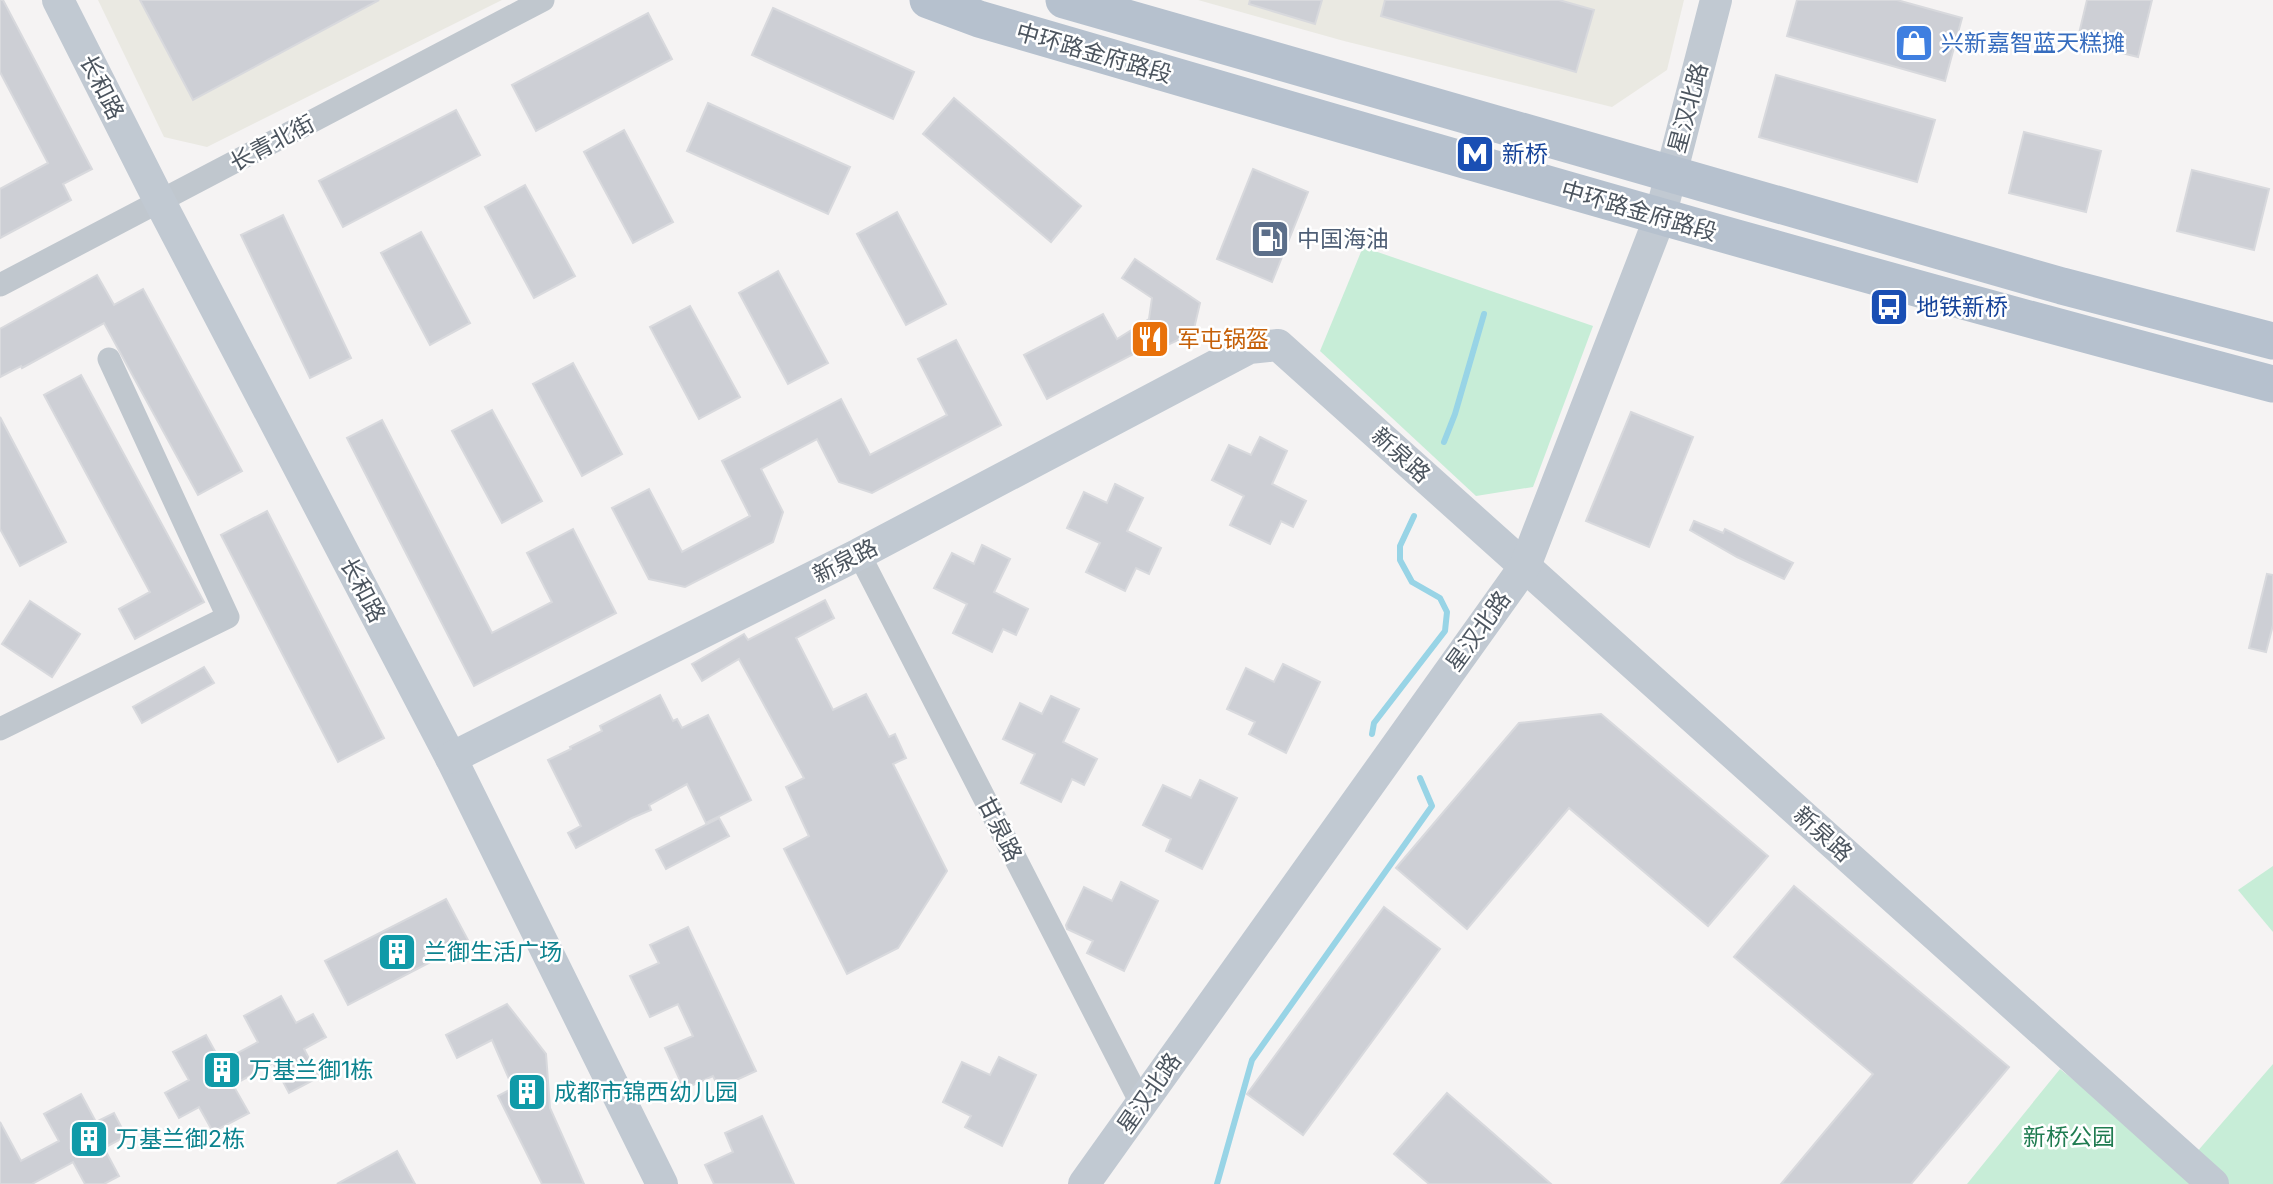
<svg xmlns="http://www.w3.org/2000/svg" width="2273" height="1184" viewBox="0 0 2273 1184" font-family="Inter,'Noto Sans SC',sans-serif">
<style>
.commercial{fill:#eae9e2}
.green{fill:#c7edd7}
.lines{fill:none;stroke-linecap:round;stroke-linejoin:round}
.stream{stroke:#98d4e6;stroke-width:6}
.building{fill:#cdcfd5;stroke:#d8d9dd;stroke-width:2}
.street{stroke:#c0c7ce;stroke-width:23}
.secondary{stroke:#c1c9d2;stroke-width:32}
.primary{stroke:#b6c1ce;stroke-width:37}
.labels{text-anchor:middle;stroke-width:5;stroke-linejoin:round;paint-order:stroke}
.shop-label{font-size:23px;fill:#366cbe;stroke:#fff;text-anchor:start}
.street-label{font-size:23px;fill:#4c555f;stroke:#fff}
.transit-label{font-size:23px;fill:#164399;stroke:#fff;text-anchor:start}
.service-label{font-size:23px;fill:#4e5e75;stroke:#fff;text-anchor:start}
.food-label{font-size:23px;fill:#c56008;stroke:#fff;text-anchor:start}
.culture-label{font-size:23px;fill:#0d838f;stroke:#fff;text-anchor:start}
.park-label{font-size:23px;fill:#207c51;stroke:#fff}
</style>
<rect width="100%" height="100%" fill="#f5f3f3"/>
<!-- commercial -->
<g class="commercial">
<polygon points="98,0 502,0 207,147 164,137"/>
<polygon points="1198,0 1684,0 1667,70 1612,107 1344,41"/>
</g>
<!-- green -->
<g class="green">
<polygon points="1363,247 1593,326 1533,487 1476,496 1320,351"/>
<polygon points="2273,866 2273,932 2238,890"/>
<polygon points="2273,1064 2273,1184 1967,1184 2060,1069 2183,1168"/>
</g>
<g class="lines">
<!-- stream -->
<g class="stream">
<polyline points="1444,442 1455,414 1484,314"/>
<polyline points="1372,734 1374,723 1445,631 1447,612 1440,598 1412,582 1400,560 1400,546 1414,516"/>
<polyline points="1217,1184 1252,1060 1432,806 1420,778"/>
</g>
</g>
<!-- building -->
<g class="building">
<polygon points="0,0 3,0 92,169 63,184 71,200 0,238 0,189 48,163 0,72"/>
<polygon points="140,0 379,0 193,100"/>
<polygon points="1250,0 1322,0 1315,24 1249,4"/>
<polygon points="1385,0 1559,0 1594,10 1576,72 1381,16"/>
<polygon points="1797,0 1897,0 1962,18 1945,81 1787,36"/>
<polygon points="2087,0 2152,0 2138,57 2077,42"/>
<polygon points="773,8 914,72 893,119 752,55"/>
<polygon points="648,13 672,59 536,131 512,85"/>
<polygon points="1776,75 1935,120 1917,182 1759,137"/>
<polygon points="954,98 1081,206 1051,242 923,134"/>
<polygon points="708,103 850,167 828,214 687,151"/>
<polygon points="456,110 480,155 343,227 319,181"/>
<polygon points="624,130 673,222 633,243 584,152"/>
<polygon points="2024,132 2101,151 2086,212 2009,193"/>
<polygon points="1253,169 1308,192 1272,282 1217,259"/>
<polygon points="2192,170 2269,189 2254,250 2177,231"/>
<polygon points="525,185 575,276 534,298 485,207"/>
<polygon points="897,212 946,304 906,325 857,234"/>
<polygon points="283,215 351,358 310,378 241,235"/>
<polygon points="421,232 470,323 430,345 381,253"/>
<polygon points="1135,259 1200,303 1193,333 1142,357 1139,351 1047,399 1024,355 1103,314 1117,339 1149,319 1152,298 1122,278"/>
<polygon points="778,271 828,363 788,384 739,293"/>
<polygon points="97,275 114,305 143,289 242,471 198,495 104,323 22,368 21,366 0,377 0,329"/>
<polygon points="690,306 740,397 699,419 650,327"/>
<polygon points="956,340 1001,425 872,493 839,482 817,439 761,469 783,512 773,542 685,587 649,579 612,508 649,489 682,552 750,516 722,461 841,399 870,455 947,415 918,359"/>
<polygon points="573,363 622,454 582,476 533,384"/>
<polygon points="81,375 204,602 135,639 119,609 150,592 44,395"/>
<polygon points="492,410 542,501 502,523 452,431"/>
<polygon points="1631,412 1693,437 1649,547 1586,521"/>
<polygon points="0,417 66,542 20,566 0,529"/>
<polygon points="382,420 492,633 552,602 527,553 573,529 616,613 474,686 347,438"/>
<polygon points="1260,437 1287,451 1272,484 1306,501 1293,527 1281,521 1270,544 1230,525 1244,496 1212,480 1229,445 1251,455"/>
<polygon points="1115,484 1143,498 1127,531 1161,548 1149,574 1136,568 1125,591 1086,572 1100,543 1067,528 1084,492 1107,503"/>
<polygon points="267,511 384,738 338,762 221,535"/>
<polygon points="1694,521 1723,533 1725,529 1793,563 1784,579 1737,557 1690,530"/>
<polygon points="982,545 1010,559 994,592 1028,609 1016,635 1003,629 992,652 953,633 967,604 934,588 952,553 974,564"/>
<polygon points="2267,574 2273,575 2273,625 2266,652 2249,648"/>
<polygon points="825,600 834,618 796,638 833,710 866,694 889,737 895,734 906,758 893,764 947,871 898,948 847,974 784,849 809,836 786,787 804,778 739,659 702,681 692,664 744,634 748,640"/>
<polygon points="30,601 80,634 52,677 2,644"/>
<polygon points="1283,664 1320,682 1286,753 1249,734 1255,722 1227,709 1246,668 1274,682"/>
<polygon points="204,667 214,683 142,723 133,707"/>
<polygon points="660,695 673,721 677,719 682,728 708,715 751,800 706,823 687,784 649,805 651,810 632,818 576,848 568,833 581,826 548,760 571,749 570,747 602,731 600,726"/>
<polygon points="1051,696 1079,709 1063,742 1097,759 1084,785 1072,779 1061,802 1021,783 1035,754 1003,739 1020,703 1042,714"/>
<polygon points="1601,714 1768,856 1708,926 1569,808 1467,929 1396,868 1519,723"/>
<polygon points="1200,780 1237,798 1202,869 1166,851 1171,839 1143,825 1163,785 1191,798"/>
<polygon points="719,818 729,836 666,869 656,850"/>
<polygon points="1121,882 1158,901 1124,971 1087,953 1093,941 1067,929 1066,925 1084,887 1112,901"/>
<polygon points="1794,886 2009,1067 1911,1184 1781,1184 1873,1074 1734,957"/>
<polygon points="446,899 469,942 348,1005 325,961"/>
<polygon points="1384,907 1440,949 1303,1135 1247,1094"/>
<polygon points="688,927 756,1071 719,1088 713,1076 684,1089 665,1048 693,1036 678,1004 650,1017 630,976 659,963 650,945"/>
<polygon points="281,996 296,1023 313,1014 326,1037 304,1049 319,1077 289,1093 273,1063 233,1085 249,1113 213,1132 199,1107 179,1118 165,1093 189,1080 173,1052 206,1035 221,1062 258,1042 244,1016"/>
<polygon points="507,1004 546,1054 550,1108 584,1184 542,1184 498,1096 513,1088 492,1040 457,1058 446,1035"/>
<polygon points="999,1057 1036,1075 1002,1146 965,1127 971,1116 943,1102 962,1062 990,1075"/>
<polygon points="1447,1093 1551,1184 1429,1184 1394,1154"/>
<polygon points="81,1094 96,1122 114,1113 126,1136 104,1148 119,1176 104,1184 85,1184 73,1162 32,1184 0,1184 0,1122 21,1161 59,1141 44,1114"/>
<polygon points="762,1116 794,1184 714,1184 705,1165 733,1152 725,1133"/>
<polygon points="397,1151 415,1184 337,1184"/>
</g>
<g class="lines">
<!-- street -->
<g class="street">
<polyline points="0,285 543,0"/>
<polyline points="859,554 1141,1103"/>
<polyline points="0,729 228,617 109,359"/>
</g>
<!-- secondary -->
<g class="secondary">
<polyline points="58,0 160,202 451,758 662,1184"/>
<polyline points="451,758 859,554 1249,348 1278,345 2213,1184"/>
<polyline points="1084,1184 1525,566 1660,217 1716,0"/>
</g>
<!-- primary -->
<g class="primary">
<path d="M 928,0 L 979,19 C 1409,144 1839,271 2273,384"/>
<polyline points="1064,0 2062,286 2273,341"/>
</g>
</g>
<!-- icons -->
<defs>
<g id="shop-square" transform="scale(2.0125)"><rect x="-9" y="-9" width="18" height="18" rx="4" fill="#3f7fe0" stroke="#fff"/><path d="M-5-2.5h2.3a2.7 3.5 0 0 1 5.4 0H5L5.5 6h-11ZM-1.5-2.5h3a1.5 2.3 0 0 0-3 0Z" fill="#fff"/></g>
<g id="metro-square" transform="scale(2.0125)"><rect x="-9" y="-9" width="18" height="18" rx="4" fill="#1a4fb4" stroke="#fff"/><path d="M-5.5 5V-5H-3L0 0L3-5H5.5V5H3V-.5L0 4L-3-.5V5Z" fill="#fff"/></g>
<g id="fuel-square" transform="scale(2.0125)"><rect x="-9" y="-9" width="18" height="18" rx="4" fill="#5c6f8a" stroke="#fff"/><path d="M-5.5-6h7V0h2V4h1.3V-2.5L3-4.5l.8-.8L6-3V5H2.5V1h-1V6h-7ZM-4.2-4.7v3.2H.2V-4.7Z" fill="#fff"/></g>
<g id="bus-square" transform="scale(2.0125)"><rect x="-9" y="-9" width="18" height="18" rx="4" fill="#1a4fb4" stroke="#fff"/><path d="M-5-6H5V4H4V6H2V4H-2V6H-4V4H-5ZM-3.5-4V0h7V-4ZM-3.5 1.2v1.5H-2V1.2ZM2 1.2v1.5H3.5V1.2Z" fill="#fff"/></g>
<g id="restaurant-square" transform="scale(2.0125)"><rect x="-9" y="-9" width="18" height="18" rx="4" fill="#e8710a" stroke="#fff"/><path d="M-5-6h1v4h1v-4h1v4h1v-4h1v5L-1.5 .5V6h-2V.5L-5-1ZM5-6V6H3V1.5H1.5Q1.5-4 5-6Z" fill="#fff"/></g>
<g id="building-square" transform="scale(2.0125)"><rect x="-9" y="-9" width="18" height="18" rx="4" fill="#0f9aa8" stroke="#fff"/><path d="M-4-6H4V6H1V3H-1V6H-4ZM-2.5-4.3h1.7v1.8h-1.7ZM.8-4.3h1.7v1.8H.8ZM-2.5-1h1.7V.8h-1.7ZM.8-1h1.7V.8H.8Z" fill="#fff"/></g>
</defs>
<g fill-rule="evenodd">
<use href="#shop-square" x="1914" y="43"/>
<use href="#metro-square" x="1475" y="154"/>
<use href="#fuel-square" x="1270" y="239"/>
<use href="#bus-square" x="1889" y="307"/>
<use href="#restaurant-square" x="1150" y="339"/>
<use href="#building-square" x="397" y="952"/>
<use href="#building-square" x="222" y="1070"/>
<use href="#building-square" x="527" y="1092"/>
<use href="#building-square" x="89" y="1139"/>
</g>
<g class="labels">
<!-- shop labels -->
<g class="shop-label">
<text x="1941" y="51">兴新嘉智蓝天糕摊</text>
</g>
<!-- street labels -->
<g class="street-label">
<text transform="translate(1094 53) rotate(16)" y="8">中环路金府路段</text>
<text transform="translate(102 87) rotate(63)" y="8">长和路</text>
<text transform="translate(1688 108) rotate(-75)" y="8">星汉北路</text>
<text transform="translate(272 143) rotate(-28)" y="8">长青北街</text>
<text transform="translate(1639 211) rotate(16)" y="8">中环路金府路段</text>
<text transform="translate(1401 455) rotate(42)" y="8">新泉路</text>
<text transform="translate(845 561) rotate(-27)" y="8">新泉路</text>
<text transform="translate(363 590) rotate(62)" y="8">长和路</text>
<text transform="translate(1478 631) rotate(-54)" y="8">星汉北路</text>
<text transform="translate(1000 829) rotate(63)" y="8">甘泉路</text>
<text transform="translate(1823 834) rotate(42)" y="8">新泉路</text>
<text transform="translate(1149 1093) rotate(-55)" y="8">星汉北路</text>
</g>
<!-- transit labels -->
<g class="transit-label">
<text x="1502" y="162">新桥</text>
<text x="1916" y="315">地铁新桥</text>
</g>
<!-- service labels -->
<g class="service-label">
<text x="1297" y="247">中国海油</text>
</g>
<!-- food labels -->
<g class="food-label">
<text x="1177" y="347">军屯锅盔</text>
</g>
<!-- culture labels -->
<g class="culture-label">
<text x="424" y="960">兰御生活广场</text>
<text x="249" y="1078">万基兰御1栋</text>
<text x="554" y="1100">成都市锦西幼儿园</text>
<text x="116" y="1147">万基兰御2栋</text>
</g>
<!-- park labels -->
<g class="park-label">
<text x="2069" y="1145">新桥公园</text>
</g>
</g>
</svg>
